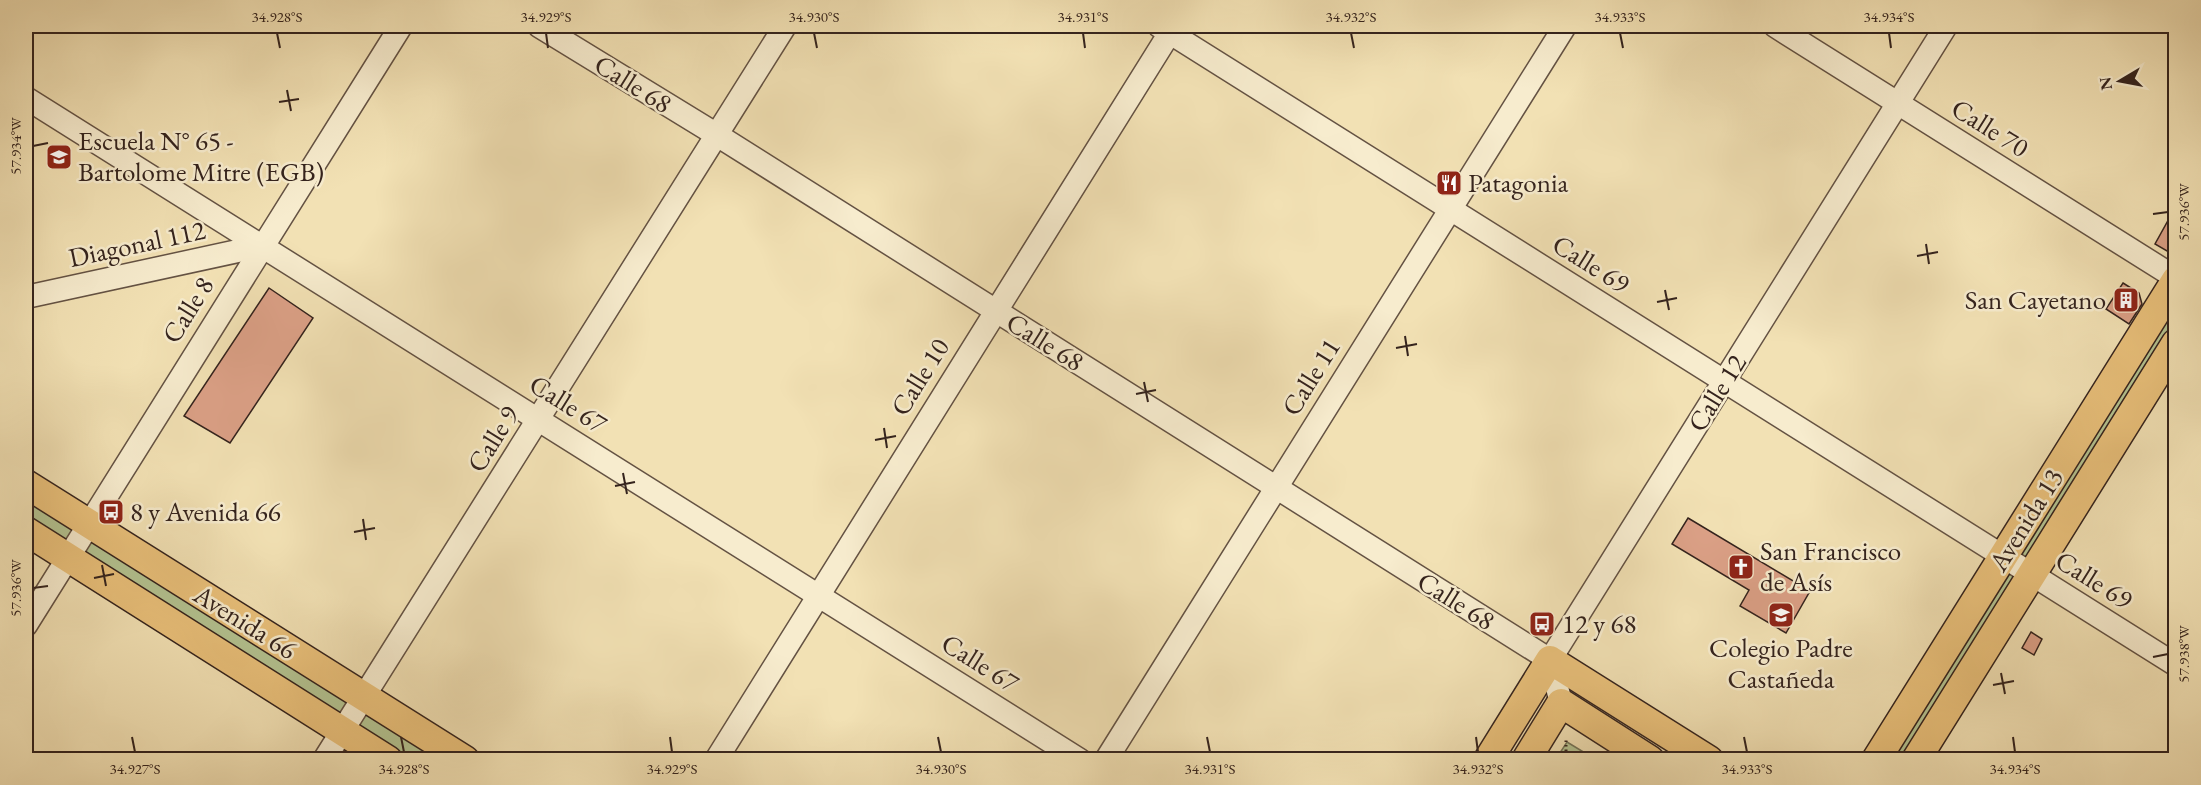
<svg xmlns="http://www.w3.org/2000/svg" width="2201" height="785" viewBox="0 0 2201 785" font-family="'EB Garamond',serif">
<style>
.green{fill:#b4c492;stroke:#747458;stroke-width:1.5}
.building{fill:#dba086;stroke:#34231d;stroke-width:1.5}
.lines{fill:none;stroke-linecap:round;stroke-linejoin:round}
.minor-casing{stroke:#645243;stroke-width:25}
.major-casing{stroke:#34231d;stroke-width:31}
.path{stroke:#34231d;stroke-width:3;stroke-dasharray:1.5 3;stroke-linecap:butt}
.minor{stroke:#f7ecce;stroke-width:22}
.major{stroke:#e9c07a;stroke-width:28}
.ticks{fill:none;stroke:#34231d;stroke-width:2}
.labels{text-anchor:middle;stroke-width:5;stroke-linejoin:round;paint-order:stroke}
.street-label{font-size:27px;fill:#34231d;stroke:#f7ecce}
.poi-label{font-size:27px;fill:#34231d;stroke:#f7ecce;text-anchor:start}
.neatline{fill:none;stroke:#34231d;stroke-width:2}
.ticks-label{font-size:15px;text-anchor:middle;fill:#34231d}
</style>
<rect width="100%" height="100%" fill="#f2e1b4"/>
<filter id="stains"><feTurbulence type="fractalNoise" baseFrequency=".00333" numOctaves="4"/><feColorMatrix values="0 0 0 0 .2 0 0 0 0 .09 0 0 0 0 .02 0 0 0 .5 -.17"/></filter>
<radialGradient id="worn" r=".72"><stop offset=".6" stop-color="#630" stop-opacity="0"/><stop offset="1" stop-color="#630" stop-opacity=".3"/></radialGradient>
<!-- green -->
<g class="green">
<polygon points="2175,302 2175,330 1907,759 1889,760"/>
<polygon points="26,492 449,759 409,759 26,519"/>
<polygon points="1567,742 1595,759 1556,759"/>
</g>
<!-- building -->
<g class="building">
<polygon points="2175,208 2175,249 2167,251 2155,244"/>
<polygon points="2123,283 2139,293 2142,304 2129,324 2106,309"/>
<polygon points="269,288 313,318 230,443 184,416"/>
<polygon points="1688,518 1810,591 1786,633 1740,606 1749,590 1672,544"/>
<polygon points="2031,632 2042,639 2034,655 2022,648"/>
</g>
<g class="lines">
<!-- minor casing -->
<g class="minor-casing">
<g id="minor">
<polyline points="539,26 717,135 1550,660 1561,703"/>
<polyline points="1159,26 2176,665"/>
<polyline points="1775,26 2176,278"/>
<polyline points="26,98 1080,760"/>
<polyline points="26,297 261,246"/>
<polyline points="26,625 401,26"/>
<polyline points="1550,660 1946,26"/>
<polyline points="324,760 785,26"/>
<polyline points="716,760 1174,26"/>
<polyline points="1106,760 1565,26"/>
</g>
</g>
<!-- major casing -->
<g class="major-casing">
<g id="major">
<polyline points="26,484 465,760"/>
<polyline points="26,531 388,760"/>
<polyline points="1488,760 1550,660 1709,760"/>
<polyline points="1526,760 1561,703 1650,760"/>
<polyline points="1876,760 2176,280"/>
<polyline points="1916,760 2176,343"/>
</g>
</g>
<!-- path -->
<polyline class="path" points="1566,760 1566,738"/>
<!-- minor -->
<use href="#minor" class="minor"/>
<!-- major -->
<use href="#major" class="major"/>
</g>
<!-- ticks -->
<path class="ticks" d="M 277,33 L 280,48M 546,33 L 548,48M 814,33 L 817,48M 1083,33 L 1085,48M 1351,33 L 1354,48M 1620,33 L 1623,48M 1889,33 L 1891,48M 287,90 L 291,111M 279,102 L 299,99M 33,146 L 48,143M 2153,214 L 2168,212M 1926,244 L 1929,264M 1917,256 L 1938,252M 1665,290 L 1669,310M 1657,302 L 1677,298M 1405,336 L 1408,356M 1396,348 L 1417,344M 1144,382 L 1148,402M 1136,394 L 1156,390M 884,428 L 887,448M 875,440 L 896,436M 623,473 L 627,494M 615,486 L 635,482M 363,519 L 366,540M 354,532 L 375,528M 102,565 L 106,586M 94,578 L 114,574M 33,588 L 48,586M 2153,657 L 2168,654M 2001,673 L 2005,694M 1993,685 L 2014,681M 132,737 L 135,752M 401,737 L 404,752M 670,737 L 672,752M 938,737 L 941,752M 1207,737 L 1210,752M 1476,737 L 1478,752M 1744,737 L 1747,752M 2013,737 L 2015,752"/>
<!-- icons -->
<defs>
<g id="school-square" transform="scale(1.35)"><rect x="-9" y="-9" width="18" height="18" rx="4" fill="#8f2418" stroke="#f7ecce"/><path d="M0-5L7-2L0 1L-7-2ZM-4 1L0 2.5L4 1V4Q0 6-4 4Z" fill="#fff"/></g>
<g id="restaurant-square" transform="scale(1.35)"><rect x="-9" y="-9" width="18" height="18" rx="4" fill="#8f2418" stroke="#f7ecce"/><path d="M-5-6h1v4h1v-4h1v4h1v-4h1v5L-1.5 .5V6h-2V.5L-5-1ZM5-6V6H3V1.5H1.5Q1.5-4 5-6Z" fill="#fff"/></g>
<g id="building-square" transform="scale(1.35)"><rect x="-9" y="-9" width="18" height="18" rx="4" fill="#8f2418" stroke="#f7ecce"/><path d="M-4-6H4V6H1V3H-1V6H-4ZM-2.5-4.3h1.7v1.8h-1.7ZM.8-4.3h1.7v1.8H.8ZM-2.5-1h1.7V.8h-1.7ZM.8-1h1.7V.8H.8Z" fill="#fff"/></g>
<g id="bus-square" transform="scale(1.35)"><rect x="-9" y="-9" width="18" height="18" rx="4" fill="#8f2418" stroke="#f7ecce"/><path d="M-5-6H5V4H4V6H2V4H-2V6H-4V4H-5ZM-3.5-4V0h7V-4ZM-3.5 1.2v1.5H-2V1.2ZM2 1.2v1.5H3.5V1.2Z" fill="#fff"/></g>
<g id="church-square" transform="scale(1.35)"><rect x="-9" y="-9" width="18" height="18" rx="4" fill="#8f2418" stroke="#f7ecce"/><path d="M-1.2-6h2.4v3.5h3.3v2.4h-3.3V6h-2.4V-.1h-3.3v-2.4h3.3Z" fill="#fff"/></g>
</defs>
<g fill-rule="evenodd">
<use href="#school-square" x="59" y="157"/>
<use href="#restaurant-square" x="1449" y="183"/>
<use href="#building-square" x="2126" y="300"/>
<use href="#bus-square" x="111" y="512"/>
<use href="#church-square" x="1741" y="567"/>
<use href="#school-square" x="1781" y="615"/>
<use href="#bus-square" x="1542" y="624"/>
</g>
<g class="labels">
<!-- street labels -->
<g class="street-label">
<text transform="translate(633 84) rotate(32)" y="9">Calle 68</text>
<text transform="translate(1990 128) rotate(32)" y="9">Calle 70</text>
<text transform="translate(137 244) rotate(-12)" y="9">Diagonal 112</text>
<text transform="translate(1591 264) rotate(32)" y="9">Calle 69</text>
<text transform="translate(188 310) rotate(-58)" y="9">Calle 8</text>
<text transform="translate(1045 342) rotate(32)" y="9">Calle 68</text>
<text transform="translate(920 377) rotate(-58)" y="9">Calle 10</text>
<text transform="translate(1311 377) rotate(-58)" y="9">Calle 11</text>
<text transform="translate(1717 393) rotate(-58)" y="9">Calle 12</text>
<text transform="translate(568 404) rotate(32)" y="9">Calle 67</text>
<text transform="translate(493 439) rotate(-58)" y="9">Calle 9</text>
<text transform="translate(2026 520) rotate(-58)" y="9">Avenida 13</text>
<text transform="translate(2094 580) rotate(32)" y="9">Calle 69</text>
<text transform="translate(1456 601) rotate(32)" y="9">Calle 68</text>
<text transform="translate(245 622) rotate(32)" y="9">Avenida 66</text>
<text transform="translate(980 663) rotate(32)" y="9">Calle 67</text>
</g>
<!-- poi labels -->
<g class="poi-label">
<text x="78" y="150">Escuela N° 65 -<tspan x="78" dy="31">Bartolome Mitre (EGB)</tspan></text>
<text x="1468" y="192">Patagonia</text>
<text x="2106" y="309" text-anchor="end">San Cayetano</text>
<text x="130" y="521">8 y Avenida 66</text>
<text x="1760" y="560">San Francisco<tspan x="1760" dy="31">de Asís</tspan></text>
<text x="1562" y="633">12 y 68</text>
<text x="1781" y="657" text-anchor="middle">Colegio Padre<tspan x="1781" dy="31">Castañeda</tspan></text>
</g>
</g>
<!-- margin -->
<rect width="2201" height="785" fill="none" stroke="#f2e1b4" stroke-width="66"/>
<!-- north arrow -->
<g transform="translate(2120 81) rotate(260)" stroke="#f7ecce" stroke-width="4.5" paint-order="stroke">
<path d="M0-4.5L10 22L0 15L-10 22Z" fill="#34231d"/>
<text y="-9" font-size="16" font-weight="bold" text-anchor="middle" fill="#34231d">N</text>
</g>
<rect x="33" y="33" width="2135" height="719" class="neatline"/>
<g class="ticks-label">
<text x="277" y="22">34.928°S</text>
<text x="546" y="22">34.929°S</text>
<text x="814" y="22">34.930°S</text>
<text x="1083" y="22">34.931°S</text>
<text x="1351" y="22">34.932°S</text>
<text x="1620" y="22">34.933°S</text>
<text x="1889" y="22">34.934°S</text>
<text transform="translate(16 146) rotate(-90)" y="5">57.934°W</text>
<text transform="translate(2184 212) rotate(-90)" y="5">57.936°W</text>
<text transform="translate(16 588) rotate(-90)" y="5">57.936°W</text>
<text transform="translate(2184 654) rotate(-90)" y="5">57.938°W</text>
<text x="135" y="774">34.927°S</text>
<text x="404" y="774">34.928°S</text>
<text x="672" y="774">34.929°S</text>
<text x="941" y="774">34.930°S</text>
<text x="1210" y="774">34.931°S</text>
<text x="1478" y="774">34.932°S</text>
<text x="1747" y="774">34.933°S</text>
<text x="2015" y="774">34.934°S</text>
</g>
<rect width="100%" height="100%" filter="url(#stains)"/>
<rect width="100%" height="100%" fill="url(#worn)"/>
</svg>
